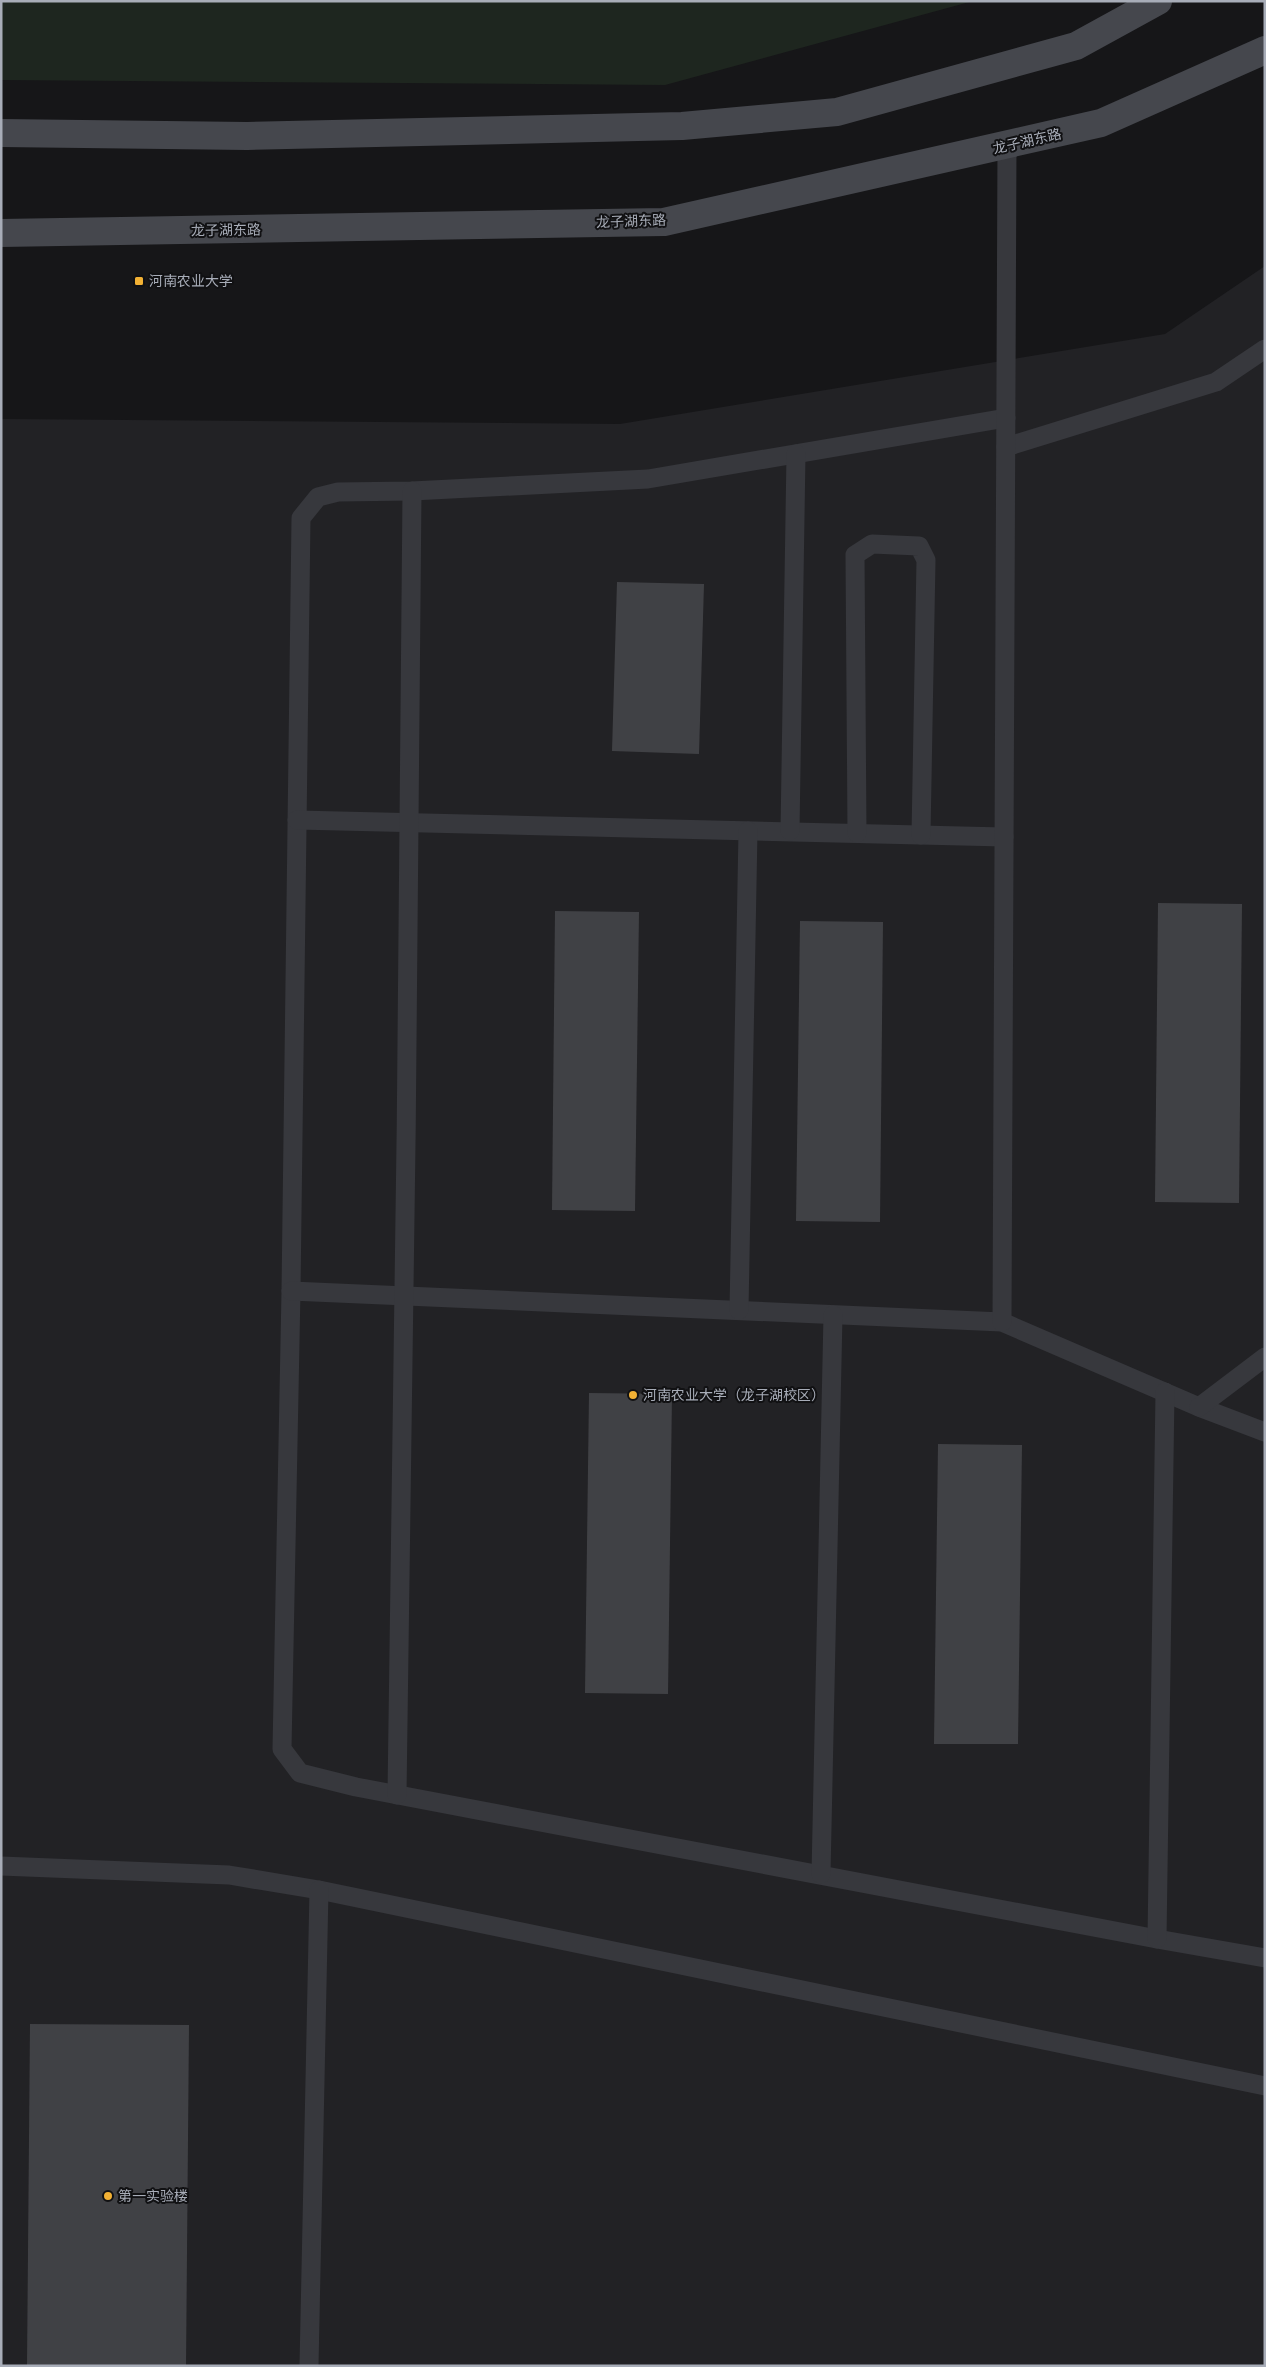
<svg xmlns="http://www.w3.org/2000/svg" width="1266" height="2367" viewBox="0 0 1266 2367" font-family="Poppins,'Noto Sans SC',sans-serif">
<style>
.built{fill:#222225}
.green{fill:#1e261f}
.building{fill:#404145}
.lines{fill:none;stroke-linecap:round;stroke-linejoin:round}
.lane{stroke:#37383d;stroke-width:19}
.secondary{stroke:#45474d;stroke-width:28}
.poi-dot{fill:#f2b134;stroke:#111113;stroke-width:2}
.labels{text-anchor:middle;stroke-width:4;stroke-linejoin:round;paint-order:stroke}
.street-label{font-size:14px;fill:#a8adb8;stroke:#111113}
.poi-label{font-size:14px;fill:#a8adb8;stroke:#111113;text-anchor:start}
</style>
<rect width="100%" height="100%" fill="#161618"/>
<!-- built -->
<polygon class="built" points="1265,266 1265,2366 1,2366 1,419 620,424 1165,334"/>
<!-- green -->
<polygon class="green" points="1,1 973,1 665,85 1,80"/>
<!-- building -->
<g class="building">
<polygon points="617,582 704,584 699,754 612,751"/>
<polygon points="1158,903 1242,904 1239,1203 1155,1202"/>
<polygon points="555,911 639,912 635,1211 552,1210"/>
<polygon points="800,921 883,922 880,1222 796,1221"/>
<polygon points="589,1393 672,1394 668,1694 585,1693"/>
<polygon points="938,1444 1022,1445 1018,1744 934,1744"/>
<polygon points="30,2024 189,2025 186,2366 27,2366"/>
</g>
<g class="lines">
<!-- lane -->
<g class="lane">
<polyline points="1006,418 648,479 412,491 338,492 318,497 301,518 291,1291 282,1749 300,1773 356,1787 1157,1939 1265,1958"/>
<polyline points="1006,447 1216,382 1265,349"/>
<polyline points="297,820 1004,837"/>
<polyline points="790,831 796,454"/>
<polyline points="857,833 855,555 872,544 919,546 926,560 921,835"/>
<polyline points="291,1291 1002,1322 1199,1407 1265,1432"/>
<polyline points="739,1310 748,831"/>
<polyline points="1002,1322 1007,145"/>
<polyline points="1199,1407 1265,1357"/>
<path d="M 397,1795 C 402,1360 411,926 412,491"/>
<polyline points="1,1866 229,1875 319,1890 1265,2086"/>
<polyline points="821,1874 833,1315"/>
<polyline points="1157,1939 1165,1392"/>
<polyline points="309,2366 319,1890"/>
</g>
<!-- secondary -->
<g class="secondary">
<polyline points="1,133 247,136 682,126 837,112 1076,46 1158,1"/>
<polyline points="1,233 664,222 1101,123 1265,50"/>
</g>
</g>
<!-- markers -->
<g class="poi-dot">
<rect x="134" y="276" width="10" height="10" rx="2.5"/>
<circle cx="633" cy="1395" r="5"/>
<circle cx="108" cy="2196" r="5"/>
</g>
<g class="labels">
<!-- street labels -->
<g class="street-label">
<text transform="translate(1027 141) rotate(-13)" y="5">龙子湖东路</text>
<text transform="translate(631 221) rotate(-2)" y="5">龙子湖东路</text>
<text transform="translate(226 230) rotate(-1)" y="5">龙子湖东路</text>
</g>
<!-- poi labels -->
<g class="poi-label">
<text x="149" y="286">河南农业大学</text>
<text x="643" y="1400">河南农业大学（龙子湖校区）</text>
<text x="118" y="2201">第一实验楼</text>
</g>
</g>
<!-- border -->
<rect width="1266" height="2367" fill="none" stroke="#a8adb8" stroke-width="5"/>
</svg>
